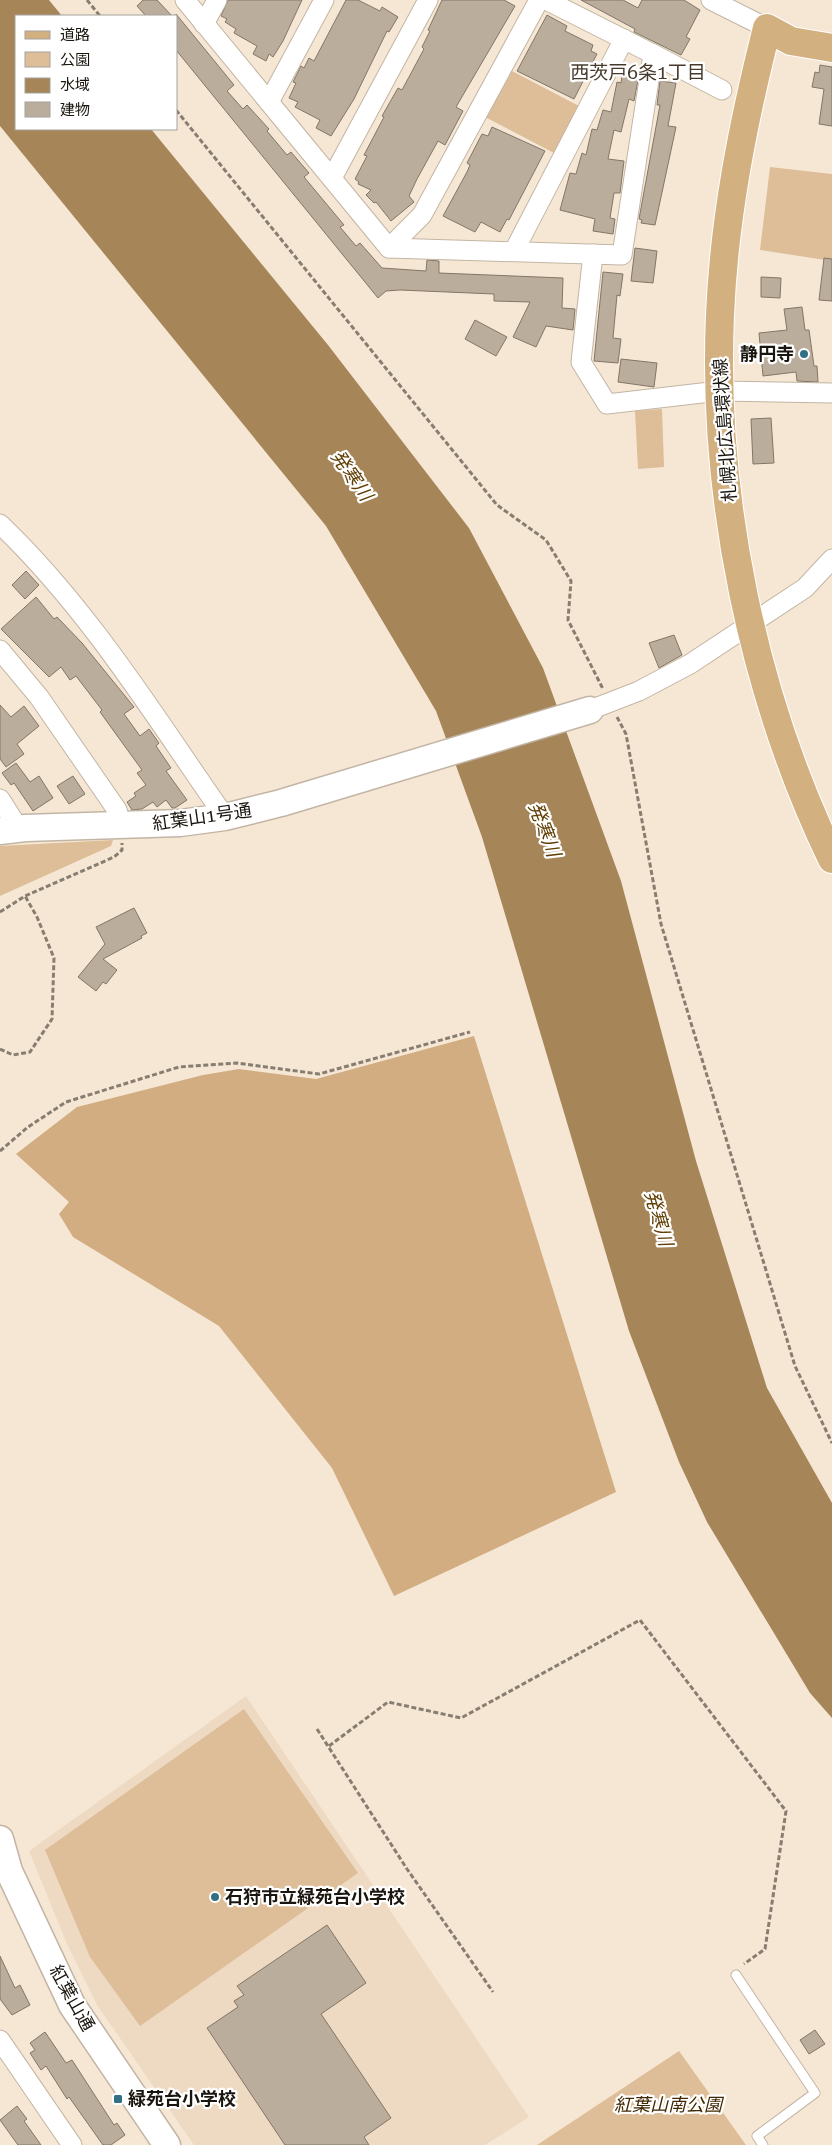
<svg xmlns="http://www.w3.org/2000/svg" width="832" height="2145" viewBox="0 0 832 2145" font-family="'Roboto Serif','Noto Sans JP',serif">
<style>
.built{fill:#eedac2}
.green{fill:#ddbe98}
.forest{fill:#d1ad81}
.water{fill:#a68559}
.building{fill:#bbad9c;stroke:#837666}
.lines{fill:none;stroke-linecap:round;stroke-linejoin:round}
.lane-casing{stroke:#c3b5a4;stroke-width:11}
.street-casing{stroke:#c3b5a4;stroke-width:21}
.secondary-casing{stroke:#c3b5a4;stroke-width:29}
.primary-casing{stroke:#fff;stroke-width:30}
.path{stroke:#877d70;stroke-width:3;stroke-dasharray:5 2.5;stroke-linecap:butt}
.lane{stroke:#fff;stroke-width:9}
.street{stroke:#fff;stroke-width:19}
.secondary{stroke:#fff;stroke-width:26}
.primary{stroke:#d2b07f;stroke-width:28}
.poi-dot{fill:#317085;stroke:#fff;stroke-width:2}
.labels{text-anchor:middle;stroke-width:4.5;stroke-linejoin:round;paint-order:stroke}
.poi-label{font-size:18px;font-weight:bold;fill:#1a150e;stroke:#fff;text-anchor:start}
.street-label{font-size:18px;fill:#1a150e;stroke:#fff}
.park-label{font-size:18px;font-style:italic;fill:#402802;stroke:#fff}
.neighbourhood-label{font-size:19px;fill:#463a2c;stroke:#fff}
.water-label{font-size:19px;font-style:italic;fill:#603e04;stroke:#fff}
</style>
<rect width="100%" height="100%" fill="#f6e7d5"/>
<!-- built -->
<polygon class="built" points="246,1696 529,2117 485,2145 194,2145 97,2005 67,1944 29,1851"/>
<!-- green -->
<g class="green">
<polygon points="510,70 579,106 554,153 485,117"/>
<polygon points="770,167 832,174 832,261 760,250"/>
<polygon points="662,409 664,467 638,469 635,411"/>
<polygon points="113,840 111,846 0,896 0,846"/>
<polygon points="244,1709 358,1873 140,2026 90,1957 45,1850"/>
<polygon points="679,2051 746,2145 537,2145"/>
</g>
<!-- forest -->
<polygon class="forest" points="474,1036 616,1492 394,1596 332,1468 219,1326 73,1237 59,1214 69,1202 16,1154 77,1107 203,1075 239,1069 316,1079"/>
<!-- water -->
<polygon class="water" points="0,0 49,0 62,16 16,16 16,129 151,129 328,345 469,528 543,668 621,881 696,1161 767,1388 832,1503 832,1718 810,1693 707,1522 679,1462 629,1331 482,837 436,711 326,526 0,126"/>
<!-- building -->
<g class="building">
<polygon points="143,0 157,0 172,16 146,16 137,6"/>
<polygon points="228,0 302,0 283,41 273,57 269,54 266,61 253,54 257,46 234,33 236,29 225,22 227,19 221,16"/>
<polygon points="346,0 358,0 380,11 382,7 398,17 389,32 387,31 354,99 331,136 316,128 320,120 295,107 298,102 289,98 296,83 293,82 301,66 304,68 309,58 314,61"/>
<polygon points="442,0 504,0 515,6 456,107 463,111 445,145 438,141 417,179 409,196 414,202 391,221 376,202 374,203 366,195 371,190 358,184 359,182 355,179 367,156 364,155 384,117 382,116 398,88 402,90 424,49 422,47 430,31 428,30"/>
<polygon points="581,0 623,0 638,8 642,0 684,0 700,10 686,37 690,39 681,55 634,32 635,29"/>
<polygon points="176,14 234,85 227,91 243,109 247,105 269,129 267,131 287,155 291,152 309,173 304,177 344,225 340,227 356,246 360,243 382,268 426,271 427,260 439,261 439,273 563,278 562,308 575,309 573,330 546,326 536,347 513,337 530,302 494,301 494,294 400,290 386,291 378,298 176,50"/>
<polygon points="547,15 567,26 565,31 593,45 591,51 597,54 574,99 517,71"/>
<polygon points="820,65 832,67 832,126 819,124 824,89 812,87 815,72 819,73"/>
<polygon points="622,76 638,80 634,101 629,99 621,132 614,130 608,159 624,161 620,193 614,193 610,218 615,219 613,234 593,231 595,219 560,210 570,173 576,174 582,153 586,155 592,129 597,130 603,110 611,112 617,82 621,83"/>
<polygon points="660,81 676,83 668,126 676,127 655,225 641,223 642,220 639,219 660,105 657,105"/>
<polygon points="492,127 545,151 509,220 507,219 500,232 481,222 475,232 443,216 467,172 470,165 467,163 482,134 488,136"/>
<polygon points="635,248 657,251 653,283 631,281"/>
<polygon points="824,258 832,259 832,301 819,300"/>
<polygon points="603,272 623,274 620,296 617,295 613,338 621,339 618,363 594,361"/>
<polygon points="761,277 781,278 780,298 761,297"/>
<polygon points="802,307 805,330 809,330 814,366 817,366 818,382 797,381 796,372 763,376 759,333 787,330 784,309"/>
<polygon points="475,320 507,337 496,356 465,339"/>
<polygon points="621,359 657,363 654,387 618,382"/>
<polygon points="771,418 774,463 753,464 751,419"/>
<polygon points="26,571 39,585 25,599 12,585"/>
<polygon points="36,597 54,619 57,617 82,643 134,707 124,714 140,736 149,729 159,743 156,746 171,768 166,771 187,800 175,808 172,808 166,800 157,807 153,802 142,809 132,810 127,802 136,796 134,793 146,785 137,773 142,770 100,712 102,710 76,676 70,680 61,667 49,677 1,629"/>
<polygon points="674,635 682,655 659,668 649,643"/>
<polygon points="0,705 11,717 24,706 39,726 17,744 24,754 6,767 0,759"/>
<polygon points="16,763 30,782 39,776 53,798 33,811 14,783 11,785 2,773"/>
<polygon points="73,776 85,794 69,804 57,786"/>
<polygon points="134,908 147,933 141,936 142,938 103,959 117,970 106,984 103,982 96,991 78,977 105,944 96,927"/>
<polygon points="327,1925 366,1983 321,2014 391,2118 364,2137 369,2145 285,2145 207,2028 238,2007 234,2001 244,1995 237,1986"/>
<polygon points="0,1956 15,1988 20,1985 30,2005 12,2015 0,1999"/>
<polygon points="815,2030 825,2044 809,2054 800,2040"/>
<polygon points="45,2032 66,2063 72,2060 114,2125 117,2123 125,2135 111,2145 103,2145 69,2097 67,2099 46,2066 41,2070 30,2053 35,2050 30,2043"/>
<polygon points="17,2106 27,2119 24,2121 41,2145 18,2145 0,2120"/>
</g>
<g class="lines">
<!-- lane casing -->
<g class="lane-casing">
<polyline id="lane" points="736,1975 815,2093 757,2136 763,2145"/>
</g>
<!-- street casing -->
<g class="street-casing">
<g id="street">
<polyline points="185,0 389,248 622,255 653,54 546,0"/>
<polyline points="711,0 767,28"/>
<polyline points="204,24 217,0"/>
<polyline points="653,54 722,90"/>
<polyline points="269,102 324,0"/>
<polyline points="332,178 428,0"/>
<polyline points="389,248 422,215 539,0"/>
<polyline points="514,251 624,39"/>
<polyline points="593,254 581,362 607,404 719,391 832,393"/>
<path d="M 0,524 C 89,609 155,717 225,817"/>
<polyline points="0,650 39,697 117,810 121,825"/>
<polyline points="590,710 639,691 690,664 805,588 832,559"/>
<polyline points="0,799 19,829"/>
<polyline points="0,2040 72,2145"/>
</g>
</g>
<!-- secondary casing -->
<g class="secondary-casing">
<g id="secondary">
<polyline points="0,831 25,828 180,823 225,817 281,803 590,710"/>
<polyline points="0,1839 9,1871 72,2005 167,2145"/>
</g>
</g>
<!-- primary casing -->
<g class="primary-casing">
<path id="primary" d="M 832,48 L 791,41 L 767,28 C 743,123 724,218 720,315 C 712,497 753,695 832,859"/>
</g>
<!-- path -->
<g class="path">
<polyline points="87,0 100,16"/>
<polyline points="176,110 497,505 546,540 571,581 568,620 603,689"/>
<polyline points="617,717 626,734 661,924 795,1366 832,1443"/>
<polyline points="0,912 25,896 114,857 122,850 122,843"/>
<polyline points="0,1049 13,1055 30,1052 52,1019 54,958 37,917 25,896"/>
<polyline points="0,1151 28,1127 66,1102 179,1067 237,1063 319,1074 470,1032"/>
<polyline points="317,1729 407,1869 493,1992"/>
<polyline points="329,1746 388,1702 461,1718 640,1620 786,1811 765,1949 744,1964"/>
</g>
<!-- lane -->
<use href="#lane" class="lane"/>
<!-- street -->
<use href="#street" class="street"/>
<!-- secondary -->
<use href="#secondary" class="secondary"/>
<!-- primary -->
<use href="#primary" class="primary"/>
</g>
<!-- markers -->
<g class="poi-dot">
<circle cx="804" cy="354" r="5"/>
<circle cx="215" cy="1897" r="5"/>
<rect x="113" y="2094" width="10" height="10" rx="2.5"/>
</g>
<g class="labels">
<!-- poi labels -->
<g class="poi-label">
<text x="794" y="360" text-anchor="end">静円寺</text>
<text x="225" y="1903">石狩市立緑苑台小学校</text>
<text x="128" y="2105">緑苑台小学校</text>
</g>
<!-- street labels -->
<g class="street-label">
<text transform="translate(725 430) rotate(-94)" y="6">札幌北広島環状線</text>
<text transform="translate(202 817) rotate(-8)" y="6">紅葉山1号通</text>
<text transform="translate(72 1998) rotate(61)" y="6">紅葉山通</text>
</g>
<!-- park labels -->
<g class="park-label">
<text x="668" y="2111">紅葉山南公園</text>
</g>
<!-- neighbourhood labels -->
<g class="neighbourhood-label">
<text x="638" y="79">西茨戸6条1丁目</text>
</g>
<!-- water labels -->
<g class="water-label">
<text transform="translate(352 475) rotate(55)" y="7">発寒川</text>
<text transform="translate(545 829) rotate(69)" y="7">発寒川</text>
<text transform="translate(659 1218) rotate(74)" y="7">発寒川</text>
</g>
</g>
<!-- legend -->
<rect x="15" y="15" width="162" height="115" fill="#ffffff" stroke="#a3a19f"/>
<rect x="25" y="31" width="25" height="8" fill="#d2b07f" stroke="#a3a19f"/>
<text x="60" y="40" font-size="15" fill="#1a150e">道路</text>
<rect x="25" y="52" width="25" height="15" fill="#ddbe98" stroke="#a3a19f"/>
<text x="60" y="65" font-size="15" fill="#1a150e">公園</text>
<rect x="25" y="78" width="25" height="15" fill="#a68559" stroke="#a3a19f"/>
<text x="60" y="90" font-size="15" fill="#1a150e">水域</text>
<rect x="25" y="102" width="25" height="15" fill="#bbad9c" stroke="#a3a19f"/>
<text x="60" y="115" font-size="15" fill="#1a150e">建物</text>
</svg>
